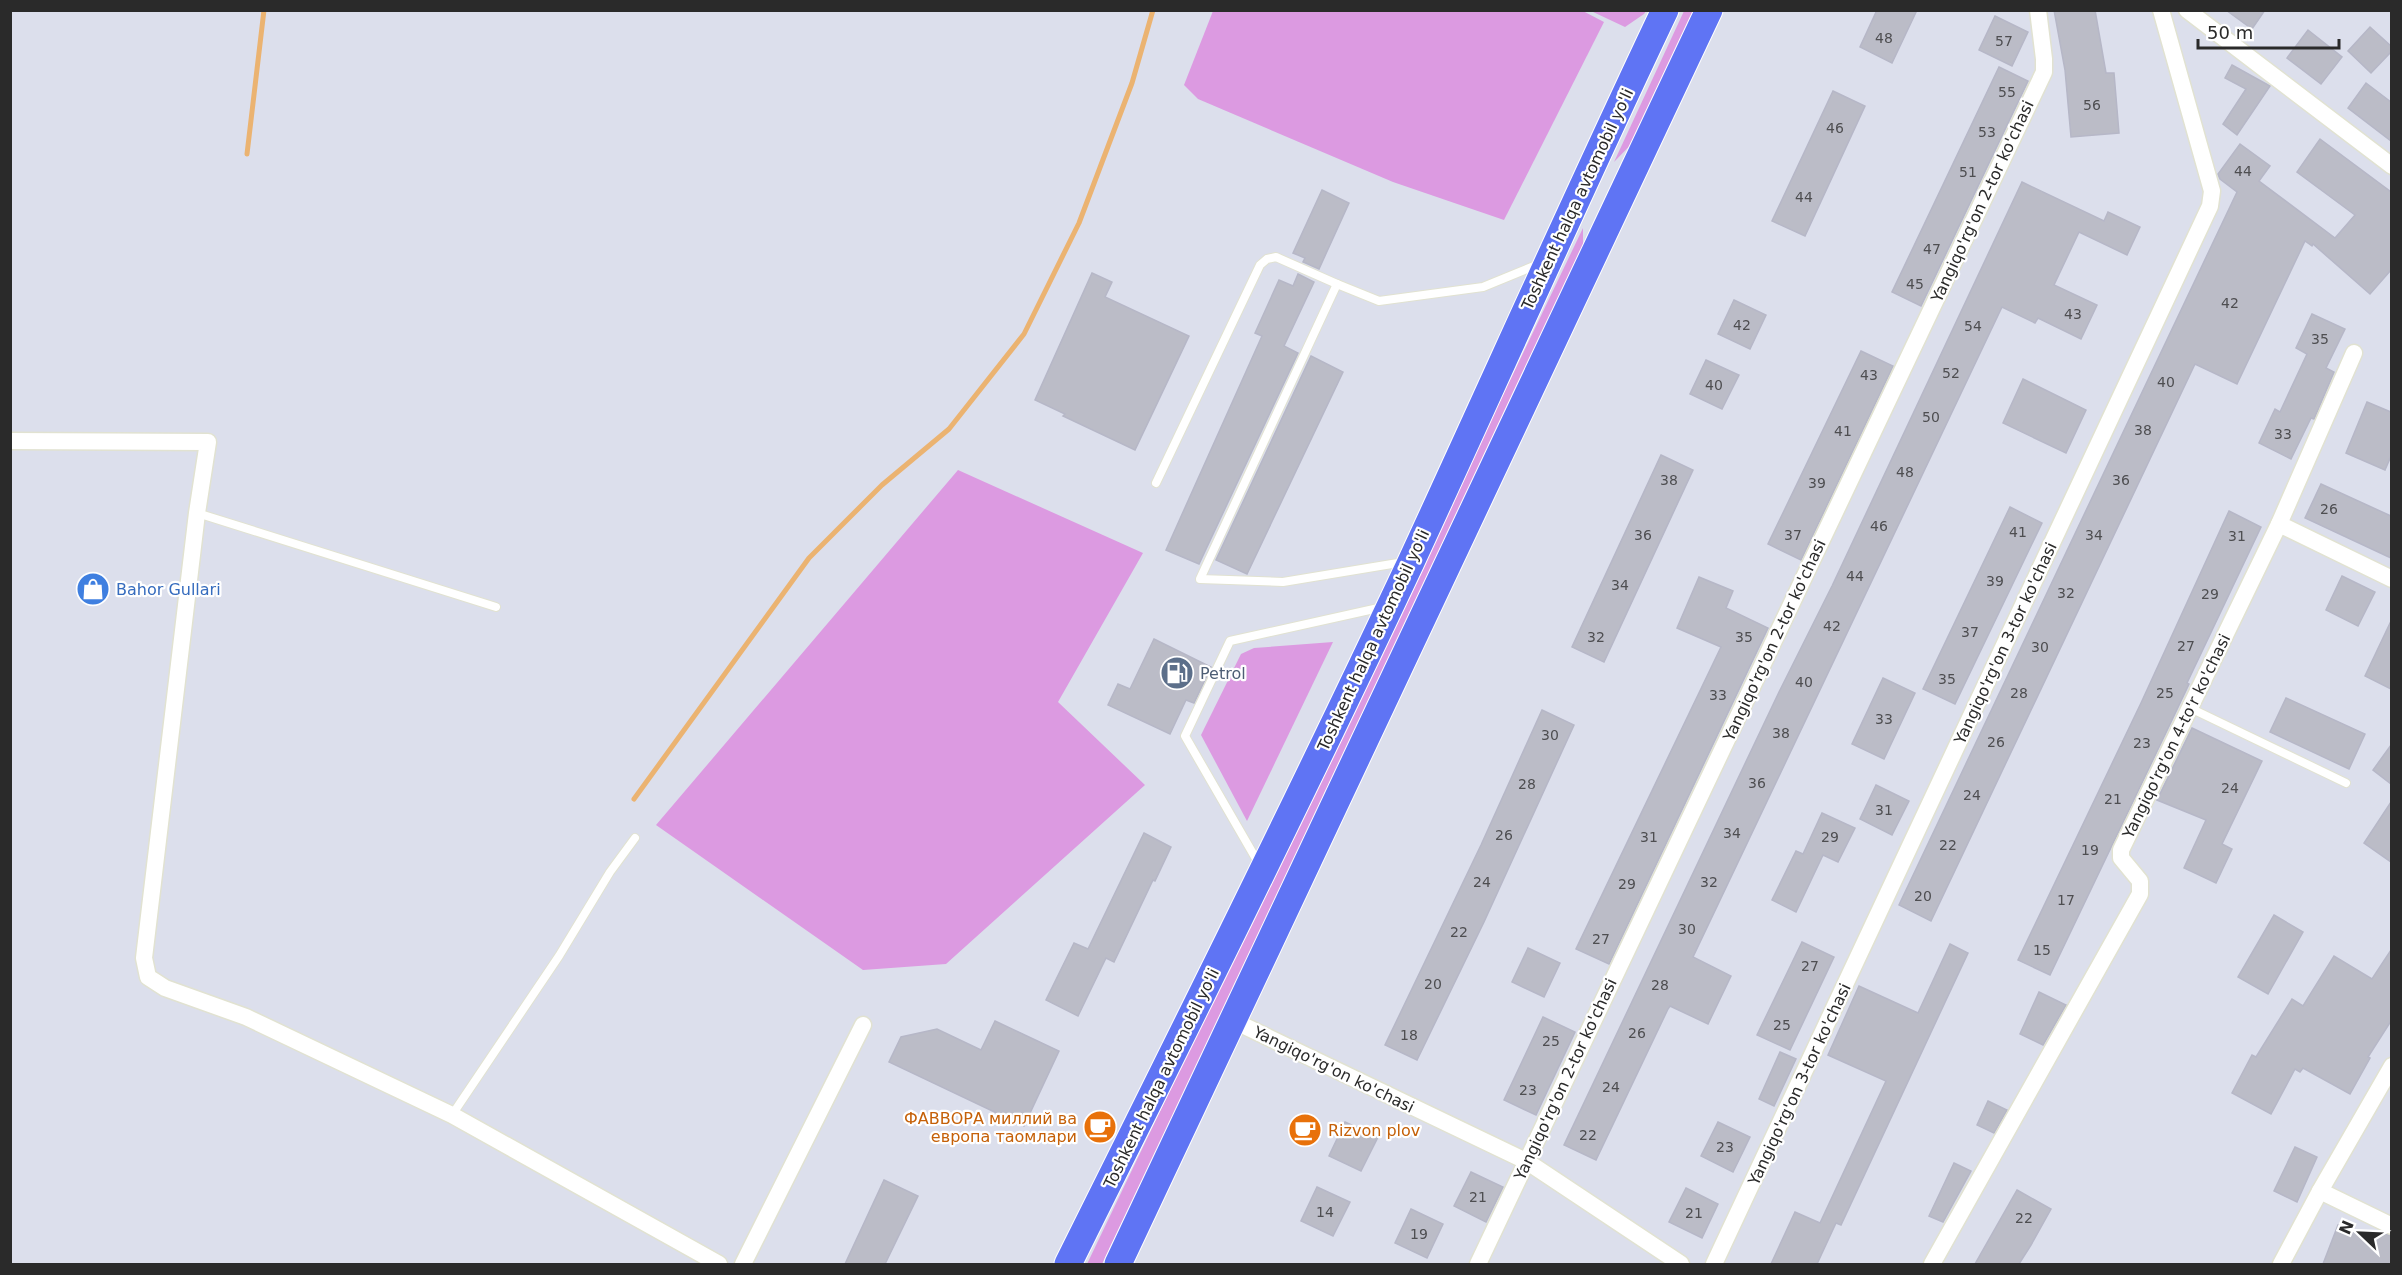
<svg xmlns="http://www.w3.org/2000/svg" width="2402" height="1275" viewBox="0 0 2402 1275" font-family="'DejaVu Sans',sans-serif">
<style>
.green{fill:#dc9ae1}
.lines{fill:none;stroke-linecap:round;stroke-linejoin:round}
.stream{stroke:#ebb371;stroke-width:5}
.building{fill:#bbbcc7;stroke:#b6b7c7;stroke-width:1.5}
.service-casing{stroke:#e1e2d1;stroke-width:10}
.minor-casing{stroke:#e1e2d1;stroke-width:19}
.trunk-casing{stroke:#fff;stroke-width:29}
.service{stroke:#fff;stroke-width:8}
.minor{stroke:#fff;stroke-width:16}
.trunk{stroke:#5f74f4;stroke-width:27}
.labels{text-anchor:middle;stroke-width:4.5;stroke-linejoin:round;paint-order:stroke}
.number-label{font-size:14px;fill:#4e4e51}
.street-label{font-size:16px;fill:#2a2a2a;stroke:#fff}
.shop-label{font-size:16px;fill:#366cbe;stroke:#fff;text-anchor:start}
.service-label{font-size:16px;fill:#4e5e75;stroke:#fff;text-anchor:start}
.food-label{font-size:16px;fill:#c56008;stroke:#fff;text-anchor:end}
</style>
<rect width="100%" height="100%" fill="#dcdfec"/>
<!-- green -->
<g class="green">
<polygon points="1581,10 1604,22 1504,220 1393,182 1198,99 1184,85 1213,11"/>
<polygon points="1591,11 1646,10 1646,11 1644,14 1625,27"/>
<polygon points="1684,11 1699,11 1643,132 1614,162"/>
<polygon points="1583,228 1583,256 1102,1264 1087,1264"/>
<polygon points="958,470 1143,553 1058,702 1145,785 946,964 863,970 656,825"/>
<polygon points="1333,642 1247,821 1201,735 1241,654 1254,648"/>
</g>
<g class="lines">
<!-- stream -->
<g class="stream">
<polyline points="247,154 264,10"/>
<polyline points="634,799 809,558 882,485 949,429 1024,334 1079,223 1132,83 1153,10"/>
</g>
</g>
<!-- building -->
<g class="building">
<polygon points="1877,10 1917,10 1892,63 1860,47"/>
<polygon points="2054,10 2095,10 2106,73 2114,73 2119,133 2071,137 2065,70"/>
<polygon points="2226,10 2265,10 2252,29"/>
<polygon points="1995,16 2028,32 2012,66 1979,50"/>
<polygon points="2370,27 2391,46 2391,52 2371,73 2348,51"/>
<polygon points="2308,30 2342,57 2321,84 2287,58"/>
<polygon points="2232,65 2270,86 2237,135 2223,124 2246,89 2225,78"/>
<polygon points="1999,67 2028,81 1921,306 1892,292"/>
<polygon points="2366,83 2391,102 2391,141 2348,108"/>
<polygon points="1833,91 1865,106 1805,236 1772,221"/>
<polygon points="2320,139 2391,192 2391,270 2370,294 2313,244 2312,246 2305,241 2237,384 2195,364 1931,921 1899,905 2237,192 2220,179 2218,174 2240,144 2270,166 2259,181 2335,238 2355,215 2297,172"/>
<polygon points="2022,182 2104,221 2108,212 2140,227 2127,255 2079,232 2054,285 2097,305 2081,339 2038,318 2035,323 2002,307 1693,957 1731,976 1708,1024 1670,1006 1668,1009 1596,1160 1564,1145 1779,692 1832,586"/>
<polygon points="1322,190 1349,203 1319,269 1303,262 1305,258 1293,253"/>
<polygon points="1092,273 1112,282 1105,297 1189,336 1135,450 1063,416 1065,414 1035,400"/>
<polygon points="1298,274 1314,282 1284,346 1298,353 1199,564 1166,550 1262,336 1255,333 1279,280 1293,286"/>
<polygon points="1734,300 1766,315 1750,349 1718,334"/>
<polygon points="2312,314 2345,329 2326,368 2334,372 2314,419 2311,418 2291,459 2259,443 2275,409 2280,412 2307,354 2296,348"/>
<polygon points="1861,351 1893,366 1801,560 1768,544"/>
<polygon points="1311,356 1343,372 1247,574 1216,560"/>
<polygon points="1706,360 1739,375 1722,409 1690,394"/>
<polygon points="2023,379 2086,410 2066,453 2003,423"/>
<polygon points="2367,402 2391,412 2391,456 2385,470 2346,453"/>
<polygon points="1661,455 1693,470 1604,662 1572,647"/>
<polygon points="2321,484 2391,516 2391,558 2305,518"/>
<polygon points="2010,507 2042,523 1955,704 1923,689"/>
<polygon points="2229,511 2261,527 2187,683 2189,684 2172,720 2050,975 2018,960 2141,703"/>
<polygon points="2342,576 2375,592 2358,626 2326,610"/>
<polygon points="1699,577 1733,591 1726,608 1768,628 1609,964 1576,949 1721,647 1677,628"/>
<polygon points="2391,621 2391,689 2365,676"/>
<polygon points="1154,639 1211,667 1194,703 1186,700 1170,734 1108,705 1118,684 1130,689"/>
<polygon points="1883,678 1915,693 1884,759 1852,744"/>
<polygon points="2286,698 2365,734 2349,769 2270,732"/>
<polygon points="1542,710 1574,725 1484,922 1417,1060 1385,1045 1481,845"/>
<polygon points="2192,728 2262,761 2222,844 2232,849 2216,883 2184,868 2206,820 2157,800"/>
<polygon points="2391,745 2391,784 2373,770"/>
<polygon points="1876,785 1909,801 1892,835 1860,819"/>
<polygon points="2391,802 2391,862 2364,843"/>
<polygon points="1822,813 1855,828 1838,862 1823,855 1796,912 1772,900 1796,851 1803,854"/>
<polygon points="1144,833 1171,847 1155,881 1153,880 1114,962 1106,958 1078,1016 1046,1000 1074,943 1088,949"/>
<polygon points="2274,915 2303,932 2268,994 2238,977"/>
<polygon points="1802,942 1834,957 1790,1050 1757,1035"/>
<polygon points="1950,944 1968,953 1841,1225 1836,1223 1817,1264 1771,1264 1795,1212 1820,1223 1886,1081 1828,1055 1859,986 1918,1013"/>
<polygon points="1528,948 1560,963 1544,997 1512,982"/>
<polygon points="2391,950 2391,1021 2368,1057 2370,1058 2350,1094 2303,1068 2300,1072 2295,1069 2271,1114 2232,1093 2252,1055 2256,1057 2292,999 2303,1006 2334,956 2372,979"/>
<polygon points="2039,992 2066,1005 2043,1045 2020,1034"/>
<polygon points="1543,1017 1575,1032 1536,1115 1504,1100"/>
<polygon points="995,1021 1059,1051 1024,1126 889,1062 901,1037 937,1029 981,1050"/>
<polygon points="1780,1052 1796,1059 1774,1106 1759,1099"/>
<polygon points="1988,1101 2007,1110 1994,1133 1977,1125"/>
<polygon points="1345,1122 1378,1137 1361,1171 1329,1156"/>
<polygon points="1718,1122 1750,1137 1733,1172 1701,1156"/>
<polygon points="2295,1147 2317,1157 2297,1202 2274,1191"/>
<polygon points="1954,1163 1971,1171 1943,1222 1929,1216"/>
<polygon points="1471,1172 1503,1187 1486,1222 1454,1206"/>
<polygon points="884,1180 918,1196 885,1264 845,1264"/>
<polygon points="1317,1187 1350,1202 1333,1236 1301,1221"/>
<polygon points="1686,1188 1718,1204 1702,1238 1669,1222"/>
<polygon points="2017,1190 2051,1209 2031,1245 2019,1264 1975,1264"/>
<polygon points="1411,1209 1443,1224 1427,1258 1395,1243"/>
<polygon points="2338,1225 2375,1239 2378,1231 2391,1236 2391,1264 2323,1264"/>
</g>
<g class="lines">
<!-- service casing -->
<g class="service-casing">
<g id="service">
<polyline points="1156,483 1260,265 1267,259 1276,257 1337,284"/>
<polyline points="197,513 496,607"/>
<polyline points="1404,562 1283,582 1200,579 1337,284 1379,301 1483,287 1539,264"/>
<polyline points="2190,708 2346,783"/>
<polyline points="1259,864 1185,736 1230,641 1383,607"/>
<polyline points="452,1115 559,956 610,872 635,838"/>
</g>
</g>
<!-- minor casing -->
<g class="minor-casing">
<g id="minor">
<polyline points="2187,10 2392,166"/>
<polyline points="10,441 208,442 197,513 144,958 148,977 165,988 246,1017 452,1115 719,1264"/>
<polyline points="2279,524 2392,579"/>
<polyline points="1234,1021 1526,1161 1681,1264"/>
<polyline points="2320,1191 2392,1226"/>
<polyline points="743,1264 863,1025"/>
<polyline points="1478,1264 2044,72 2044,59 2038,10"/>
<polyline points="1714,1264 2210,206 2212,191 2161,10"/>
<polyline points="1932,1264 2140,894 2140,881 2121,858 2121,850 2279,524 2354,353"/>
<polyline points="2281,1264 2320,1191 2392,1066"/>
</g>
</g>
<!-- trunk casing -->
<g class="trunk-casing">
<g id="trunk">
<path d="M 1068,1264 C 1184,1031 1300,798 1411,562 C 1496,378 1578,193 1665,10"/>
<polyline points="1118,1264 1709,10"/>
</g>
</g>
<!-- service -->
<use href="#service" class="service"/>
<!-- minor -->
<use href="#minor" class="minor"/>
<!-- trunk -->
<use href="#trunk" class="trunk"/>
</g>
<!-- icons -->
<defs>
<g id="shop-disc" transform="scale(1.725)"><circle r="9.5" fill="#3f7fe0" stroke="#fff"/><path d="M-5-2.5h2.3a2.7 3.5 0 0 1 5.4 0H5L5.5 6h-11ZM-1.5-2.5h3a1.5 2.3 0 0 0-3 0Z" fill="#fff"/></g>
<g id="fuel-disc" transform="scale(1.725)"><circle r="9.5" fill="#5c6f8a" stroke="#fff"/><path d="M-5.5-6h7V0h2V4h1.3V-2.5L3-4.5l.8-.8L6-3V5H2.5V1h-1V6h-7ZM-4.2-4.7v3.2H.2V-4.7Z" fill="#fff"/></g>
<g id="cafe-disc" transform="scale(1.725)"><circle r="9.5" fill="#e8710a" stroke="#fff"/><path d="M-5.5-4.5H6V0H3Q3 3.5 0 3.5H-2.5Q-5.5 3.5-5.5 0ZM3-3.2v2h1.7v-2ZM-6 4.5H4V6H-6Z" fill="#fff"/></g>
</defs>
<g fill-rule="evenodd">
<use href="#shop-disc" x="93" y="589"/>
<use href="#fuel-disc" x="1177" y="673"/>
<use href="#cafe-disc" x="1100" y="1127"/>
<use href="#cafe-disc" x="1305" y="1130"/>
</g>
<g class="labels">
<!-- number labels -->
<g class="number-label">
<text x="1884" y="43">48</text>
<text x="2004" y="46">57</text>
<text x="2007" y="97">55</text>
<text x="2092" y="110">56</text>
<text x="1835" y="133">46</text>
<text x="1987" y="137">53</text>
<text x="2243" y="176">44</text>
<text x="1968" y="177">51</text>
<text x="1804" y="202">44</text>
<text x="1932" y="254">47</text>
<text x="1915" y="289">45</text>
<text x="2230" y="308">42</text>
<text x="2073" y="319">43</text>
<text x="1742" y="330">42</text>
<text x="1973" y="331">54</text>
<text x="2320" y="344">35</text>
<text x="1951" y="378">52</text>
<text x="1869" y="380">43</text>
<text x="2166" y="387">40</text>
<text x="1714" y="390">40</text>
<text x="1931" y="422">50</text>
<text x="2143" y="435">38</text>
<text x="1843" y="436">41</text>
<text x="2283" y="439">33</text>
<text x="1905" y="477">48</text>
<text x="1669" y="485">38</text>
<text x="2121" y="485">36</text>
<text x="1817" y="488">39</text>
<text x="2329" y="514">26</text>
<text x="1879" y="531">46</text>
<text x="2018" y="537">41</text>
<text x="1643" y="540">36</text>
<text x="1793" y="540">37</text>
<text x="2094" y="540">34</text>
<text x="2237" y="541">31</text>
<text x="1855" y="581">44</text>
<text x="1995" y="586">39</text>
<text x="1620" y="590">34</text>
<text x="2066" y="598">32</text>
<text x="2210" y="599">29</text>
<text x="1832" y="631">42</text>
<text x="1970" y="637">37</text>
<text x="1596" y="642">32</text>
<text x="1744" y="642">35</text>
<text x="2186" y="651">27</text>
<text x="2040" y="652">30</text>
<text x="1947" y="684">35</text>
<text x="1804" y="687">40</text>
<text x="2019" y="698">28</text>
<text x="2165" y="698">25</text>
<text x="1718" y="700">33</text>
<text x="1884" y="724">33</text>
<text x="1781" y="738">38</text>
<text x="1550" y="740">30</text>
<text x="1996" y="747">26</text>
<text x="2142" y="748">23</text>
<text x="1757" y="788">36</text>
<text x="1527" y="789">28</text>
<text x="2230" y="793">24</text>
<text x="1972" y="800">24</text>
<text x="2113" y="804">21</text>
<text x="1884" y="815">31</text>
<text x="1732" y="838">34</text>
<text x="1504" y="840">26</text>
<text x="1649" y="842">31</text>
<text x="1830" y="842">29</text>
<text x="1948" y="850">22</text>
<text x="2090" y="855">19</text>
<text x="1482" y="887">24</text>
<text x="1709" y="887">32</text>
<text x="1627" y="889">29</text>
<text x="1923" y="901">20</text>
<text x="2066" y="905">17</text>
<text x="1687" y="934">30</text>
<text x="1459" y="937">22</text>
<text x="1601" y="944">27</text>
<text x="2042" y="955">15</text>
<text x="1810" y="971">27</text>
<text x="1433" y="989">20</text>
<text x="1660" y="990">28</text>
<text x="1782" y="1030">25</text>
<text x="1637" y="1038">26</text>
<text x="1409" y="1040">18</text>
<text x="1551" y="1046">25</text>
<text x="1611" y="1092">24</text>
<text x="1528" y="1095">23</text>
<text x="1588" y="1140">22</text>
<text x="1725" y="1152">23</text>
<text x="1478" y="1202">21</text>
<text x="1325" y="1217">14</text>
<text x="1694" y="1218">21</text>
<text x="2024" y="1223">22</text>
<text x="1419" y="1239">19</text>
</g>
<!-- street labels -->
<g class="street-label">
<text transform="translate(1577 199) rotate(-65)" y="6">Toshkent halqa avtomobil yo'li</text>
<text transform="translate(1982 201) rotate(-65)" y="6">Yangiqo'rg'on 2-tor ko'chasi</text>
<text transform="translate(1373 640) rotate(-65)" y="6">Toshkent halqa avtomobil yo'li</text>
<text transform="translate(1774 640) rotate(-65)" y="6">Yangiqo'rg'on 2-tor ko'chasi</text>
<text transform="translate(2005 643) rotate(-65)" y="6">Yangiqo'rg'on 3-tor ko'chasi</text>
<text transform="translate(2176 736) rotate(-64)" y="6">Yangiqo'rg'on 4-to'r ko'chasi</text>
<text transform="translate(1334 1069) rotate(26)" y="6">Yangiqo'rg'on ko'chasi</text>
<text transform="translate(1161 1078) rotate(-64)" y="6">Toshkent halqa avtomobil yo'li</text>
<text transform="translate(1565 1079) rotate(-65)" y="6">Yangiqo'rg'on 2-tor ko'chasi</text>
<text transform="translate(1799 1084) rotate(-65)" y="6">Yangiqo'rg'on 3-tor ko'chasi</text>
</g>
<!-- shop labels -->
<g class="shop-label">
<text x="116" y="595">Bahor Gullari</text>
</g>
<!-- service labels -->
<g class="service-label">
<text x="1200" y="679">Petrol</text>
</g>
<!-- food labels -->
<g class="food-label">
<text x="1077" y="1124">ФАВВОРА миллий ва<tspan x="1077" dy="18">европа таомлари</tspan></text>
<text x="1328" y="1136" text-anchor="start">Rizvon plov</text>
</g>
</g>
<!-- border -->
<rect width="2402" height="1275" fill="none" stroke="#2a2a2a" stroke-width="24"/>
<!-- north arrow -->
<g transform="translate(2360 1233) rotate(293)" stroke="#ffffff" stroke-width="4.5" paint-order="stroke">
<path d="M0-4.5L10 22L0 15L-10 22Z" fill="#2a2a2a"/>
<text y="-9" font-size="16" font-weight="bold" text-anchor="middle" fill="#2a2a2a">N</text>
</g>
<!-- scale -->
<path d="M2198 39v9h141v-9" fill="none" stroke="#2a2a2a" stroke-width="3"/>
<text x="2207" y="39" font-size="18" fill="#2a2a2a" stroke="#ffffff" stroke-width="4.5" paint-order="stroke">50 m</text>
</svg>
